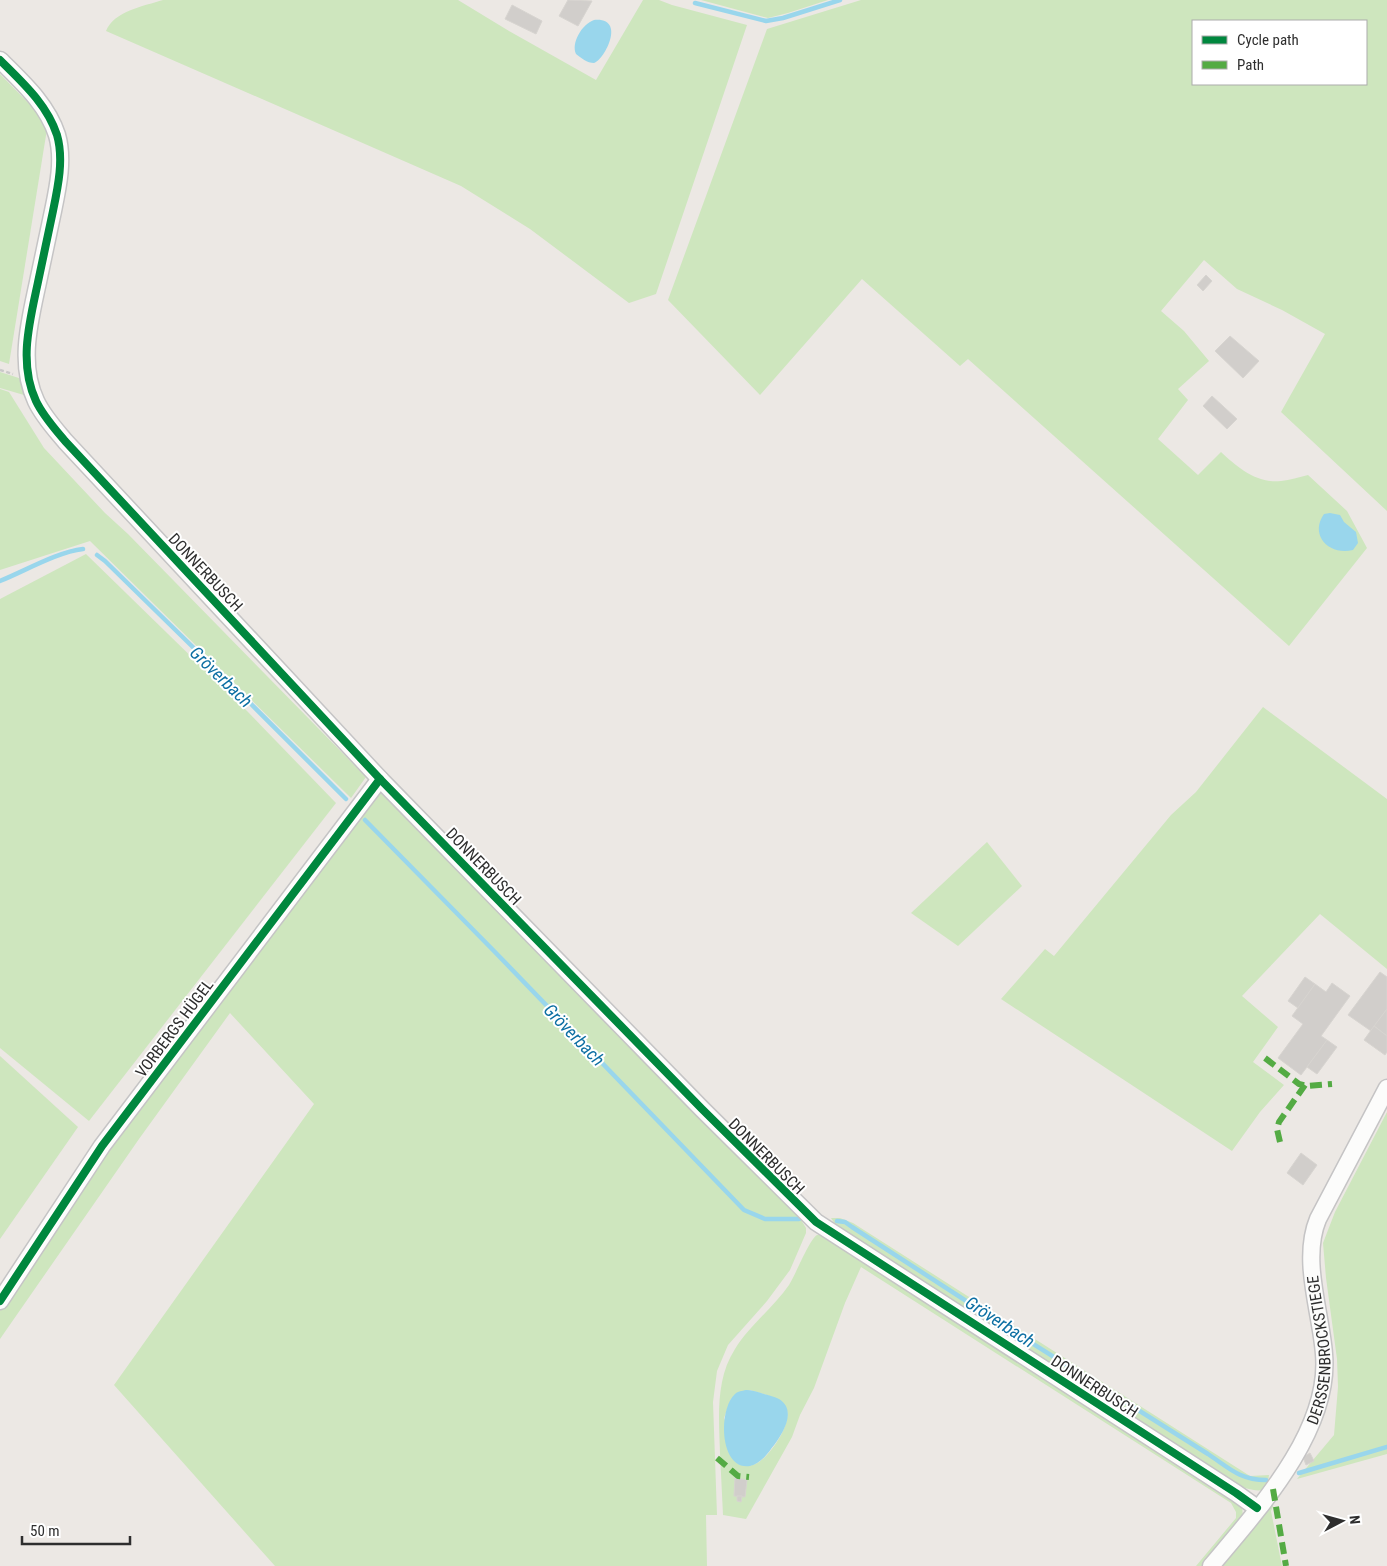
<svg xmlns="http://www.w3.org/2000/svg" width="1387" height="1566" viewBox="0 0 1387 1566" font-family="'Roboto Condensed',sans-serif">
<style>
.green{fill:#cee6be;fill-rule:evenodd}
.water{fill:#99d6ec}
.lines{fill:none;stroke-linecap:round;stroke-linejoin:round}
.stream{stroke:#99d6ec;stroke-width:4.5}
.building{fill:#d1cecb;stroke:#d7d4d0}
.minor-casing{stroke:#c5c4c5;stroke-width:19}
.path{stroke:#c9c9c8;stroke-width:2.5;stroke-dasharray:4 2.5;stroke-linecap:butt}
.minor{stroke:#fcfcfb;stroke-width:16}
.quiet{stroke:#54ab44;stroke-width:6;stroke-dasharray:12 6;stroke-linecap:butt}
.cycleway-casing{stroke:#fff;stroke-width:11}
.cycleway{stroke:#00873e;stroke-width:8}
.labels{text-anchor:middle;stroke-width:4;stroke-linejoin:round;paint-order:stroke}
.street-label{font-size:16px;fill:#2e2e2e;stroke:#fff}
.water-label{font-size:18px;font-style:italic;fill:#0d6fa3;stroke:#fff}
</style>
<rect width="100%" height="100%" fill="#ece8e4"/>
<!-- green -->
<g class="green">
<path d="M 163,0 L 458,0 L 509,31 L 596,80 L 643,0 L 659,0 L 672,5 L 747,25 L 656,294 L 629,303 L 530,229 L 461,186 L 106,31 C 114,11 144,6 163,0 Z"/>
<polygon points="701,0 828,0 788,13 768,18"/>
<path d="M 861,0 L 1387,0 L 1387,511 L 1281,412 L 1325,334 L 1282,310 L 1237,289 L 1204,260 L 1161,311 L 1184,331 L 1209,361 L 1178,389 L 1188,400 L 1158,439 L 1198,475 L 1221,452 C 1237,467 1257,484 1281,481 C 1290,480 1299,477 1308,475 L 1347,511 L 1367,548 L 1289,646 L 968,359 L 960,366 L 862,279 L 760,395 L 668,300 L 767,29 ZM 1193,21 L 1366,21 L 1366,84 L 1193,84 Z"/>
<polygon points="0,74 48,123 9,364 0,361"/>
<polygon points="0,372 22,379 24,395 0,388"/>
<polygon points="0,389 9,392 44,448 105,513 128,534 366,777 351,798 90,541 0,570"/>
<polygon points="86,554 247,711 336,803 89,1121 0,1048 0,599"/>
<polygon points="1263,707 1387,799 1387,969 1320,914 1242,996 1278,1027 1253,1062 1284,1085 1260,1112 1232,1151 1001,999 1045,949 1054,956 1171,815 1196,792"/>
<polygon points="380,790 798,1215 806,1228 806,1233 790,1270 767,1301 728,1345 717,1371 713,1402 717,1515 706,1515 707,1566 275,1566 114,1385 314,1104 230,1013 139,1139 0,1339 0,1307 82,1183"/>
<polygon points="987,842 1022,886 958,946 911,913"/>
<polygon points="0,1056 78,1127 0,1239"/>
<polygon points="1387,1112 1387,1454 1297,1479 1334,1435 1338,1387 1337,1359 1326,1278 1323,1243 1335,1212"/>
<path d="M 831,1218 L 840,1218 L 853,1223 L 1250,1476 L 1269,1475 C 1267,1493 1261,1492 1245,1488 L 837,1227 Z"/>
<path d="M 817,1235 L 821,1235 L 1242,1505 L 1243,1519 L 1206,1566 L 1196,1566 L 1236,1518 L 1236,1512 L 1231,1503 L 861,1267 L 845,1303 L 814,1388 L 800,1415 L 792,1437 L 746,1519 L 723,1515 C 722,1494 721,1474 720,1453 C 719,1419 715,1380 735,1349 C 749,1326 773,1308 789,1285 C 796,1274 809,1240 817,1235 ZM 750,1390 C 759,1393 779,1397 785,1406 C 795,1420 771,1454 759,1462 C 754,1465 749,1466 744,1466 L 724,1418 L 731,1399 Z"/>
<polygon points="1273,1502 1273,1507 1271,1511 1282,1566 1216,1566"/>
</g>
<!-- water -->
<g class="water">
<path d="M 594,20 C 628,17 603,62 594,63 C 587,63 581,58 576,54 C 571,43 582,24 594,20 Z"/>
<path d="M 1330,513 L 1340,515 L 1344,522 L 1356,532 L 1358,543 L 1353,550 C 1329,556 1309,535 1324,514 Z"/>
<path d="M 746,1390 C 752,1390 758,1392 764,1394 C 769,1395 775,1397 779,1399 C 799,1411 780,1438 771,1449 C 766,1456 759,1464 750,1466 C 719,1471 718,1409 735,1394 C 738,1391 742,1391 746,1390 Z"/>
</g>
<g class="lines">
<!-- stream -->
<g class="stream">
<polyline points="695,3 766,21 783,18 840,0"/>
<polyline points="97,555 105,561 251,704 346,799"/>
<path d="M 0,581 C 25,571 57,552 83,549"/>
<polyline points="365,820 493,950 744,1210 765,1219 799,1219"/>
<path d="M 837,1221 L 845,1222 L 852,1227 L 1011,1330 L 1208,1454 C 1229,1468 1240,1480 1266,1480"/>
<polyline points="1299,1473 1387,1447"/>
</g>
</g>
<!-- building -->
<g class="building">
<polygon points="568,0 592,1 578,26 559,16"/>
<polygon points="512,5 542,21 536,34 505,19"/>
<polygon points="1206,275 1212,281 1203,291 1197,285"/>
<polygon points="1230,336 1259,361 1243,378 1215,351"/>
<polygon points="1212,396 1237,419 1227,429 1203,406"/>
<polygon points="1380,972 1387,977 1387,1009 1371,1031 1348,1015"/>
<polygon points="1305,977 1315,984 1298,1008 1288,1001"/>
<polygon points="1332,983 1350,996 1321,1036 1327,1040 1301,1075 1278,1058 1303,1024 1292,1016 1315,984 1326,992"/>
<polygon points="1387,1009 1387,1036 1374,1026"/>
<polygon points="1374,1026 1387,1036 1387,1052 1385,1055 1364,1040"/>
<polygon points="1327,1040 1337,1047 1317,1074 1307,1067"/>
<polygon points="1301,1153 1317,1165 1303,1185 1287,1173"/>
<polygon points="1310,1453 1314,1461 1306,1465 1303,1457"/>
<polygon points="735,1478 747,1480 745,1497 734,1496"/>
<polygon points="737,1496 742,1496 741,1502 737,1501"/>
</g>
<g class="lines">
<!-- minor casing -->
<g class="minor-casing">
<g id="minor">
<path d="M 0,60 C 22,82 47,104 57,135 C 64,159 58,187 53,211 C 48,234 43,258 38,282 C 30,320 18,363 36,401 C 43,416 55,429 65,441 L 380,779 L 702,1109 L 816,1222 L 1236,1493 L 1257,1508"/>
<polyline points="0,1301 102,1146 380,779"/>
<path id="s1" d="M 1211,1566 C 1257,1511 1331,1431 1324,1354 C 1321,1312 1301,1260 1318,1219 L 1387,1088"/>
</g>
</g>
<!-- path -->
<polyline class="path" points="0,370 13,374"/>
<!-- minor -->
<use href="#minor" class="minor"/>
<!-- quiet -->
<g class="quiet">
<polyline points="1265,1058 1299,1084 1308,1086 1332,1084"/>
<polyline points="1280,1142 1277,1129 1279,1122 1305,1085"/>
<polyline points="717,1458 738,1476 749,1477"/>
<polyline points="1273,1489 1286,1566"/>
</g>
<!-- cycleway casing -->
<g class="cycleway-casing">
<g id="cycleway">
<path d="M 0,60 C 22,82 47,104 57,135 C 64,159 58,187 53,211 C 48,234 43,258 38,282 C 30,320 18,363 36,401 C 43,416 55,429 65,441 L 380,779 L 702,1109 L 816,1222 L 1236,1493 L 1257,1508"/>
<polyline points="0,1301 102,1146 380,779"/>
</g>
</g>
<!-- cycleway -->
<use href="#cycleway" class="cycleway"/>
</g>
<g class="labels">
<!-- street labels -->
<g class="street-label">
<text transform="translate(206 572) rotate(47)" y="6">DONNERBUSCH</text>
<text transform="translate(484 866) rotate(46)" y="6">DONNERBUSCH</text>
<text transform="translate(174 1028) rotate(-53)" y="6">VORBERGS HÜGEL</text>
<text transform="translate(767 1156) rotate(45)" y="6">DONNERBUSCH</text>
<text dy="6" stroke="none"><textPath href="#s1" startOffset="250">DERSSENBROCKSTIEGE</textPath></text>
<text transform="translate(1095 1386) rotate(33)" y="6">DONNERBUSCH</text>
</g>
<!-- water labels -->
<g class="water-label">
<text transform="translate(221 677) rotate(44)" y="6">Gröverbach</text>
<text transform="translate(574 1035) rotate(46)" y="6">Gröverbach</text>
<text transform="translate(1000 1322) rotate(33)" y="6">Gröverbach</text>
</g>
</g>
<!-- legend -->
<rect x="1192" y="20" width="175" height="65" fill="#ffffff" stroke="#ababab"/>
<rect x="1202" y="36" width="25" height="8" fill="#00873e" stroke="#ababab"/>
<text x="1237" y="45" font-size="15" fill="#2e2e2e">Cycle path</text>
<rect x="1202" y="61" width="25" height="8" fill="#54ab44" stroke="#ababab"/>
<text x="1237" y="70" font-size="15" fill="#2e2e2e">Path</text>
<!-- north arrow -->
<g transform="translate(1342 1521) rotate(84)" stroke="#ffffff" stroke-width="4" paint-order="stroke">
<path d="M0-4L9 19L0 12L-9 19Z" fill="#2e2e2e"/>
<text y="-8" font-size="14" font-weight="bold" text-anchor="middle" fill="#2e2e2e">N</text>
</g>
<!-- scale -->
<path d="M22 1536v8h108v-8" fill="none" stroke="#2e2e2e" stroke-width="2.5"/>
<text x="30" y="1536" font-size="15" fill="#2e2e2e" stroke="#ffffff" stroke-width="4" paint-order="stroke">50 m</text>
</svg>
